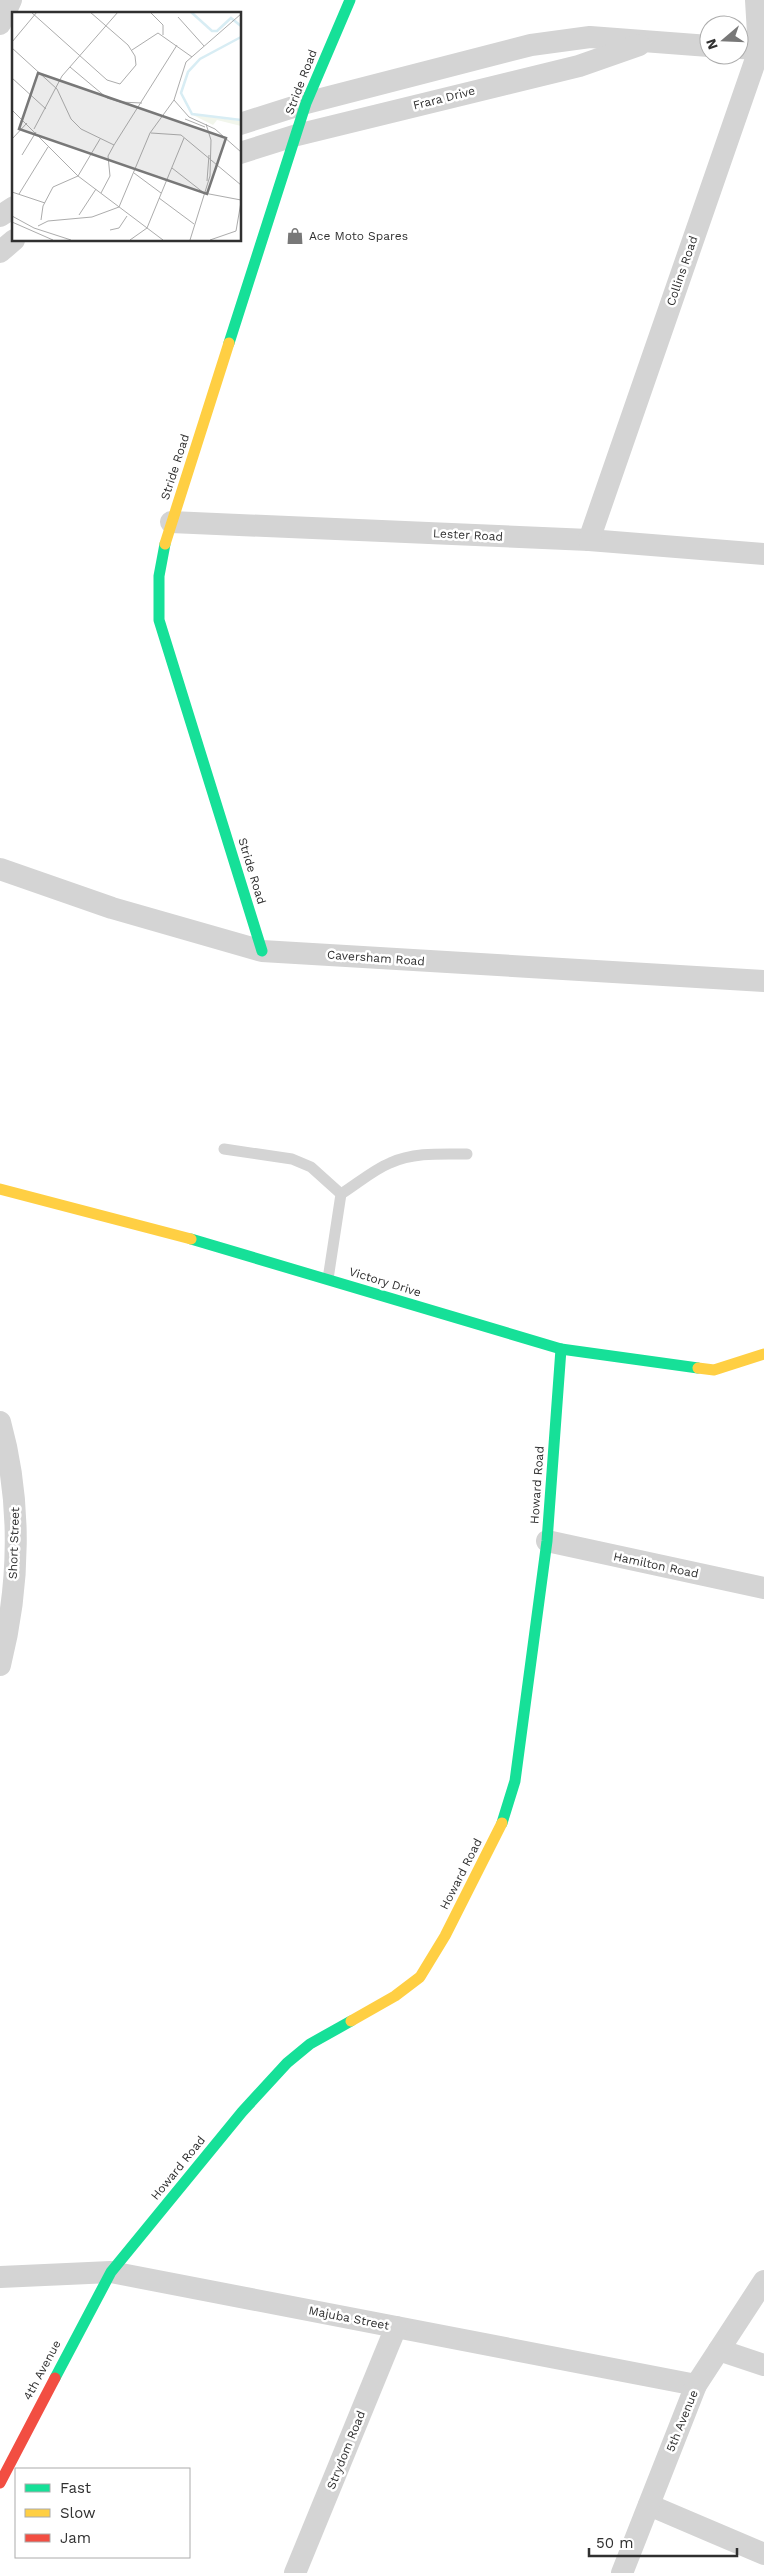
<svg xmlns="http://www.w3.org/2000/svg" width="764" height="2573" viewBox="0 0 764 2573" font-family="'Work Sans',sans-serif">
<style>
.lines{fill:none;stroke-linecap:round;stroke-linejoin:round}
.lane{stroke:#d4d4d4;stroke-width:11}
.street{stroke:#d4d4d4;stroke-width:22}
.fast{stroke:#16e098;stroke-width:11}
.slow{stroke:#ffcf43;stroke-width:11}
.jam{stroke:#f24e42;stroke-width:11}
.labels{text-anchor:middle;stroke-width:5;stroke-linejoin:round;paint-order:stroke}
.street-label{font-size:12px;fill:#303030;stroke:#fff}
.poi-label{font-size:12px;fill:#303030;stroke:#fff;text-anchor:start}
.inset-river{fill:none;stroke:#d8edf4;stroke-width:2.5}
.inset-road{fill:none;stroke:#acacac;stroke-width:1}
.view{fill:#787878;fill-opacity:0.15;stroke:#787878;stroke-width:2.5}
.inset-edge{fill:none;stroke:#303030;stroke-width:2.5}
</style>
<rect width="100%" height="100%" fill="#fff"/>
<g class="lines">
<!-- lane -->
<g class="lane">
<polyline points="224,1149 292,1159 311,1167 341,1194 328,1279"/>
<path d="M 341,1194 C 357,1184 373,1170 390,1163 C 414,1152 442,1154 467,1154"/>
</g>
<!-- street -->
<g class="street">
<polyline points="0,24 11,0"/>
<polyline points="739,48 764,49"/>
<polyline points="240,124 306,103 531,45 590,37 709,46"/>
<polyline points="240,153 297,135 579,66 639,45"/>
<polyline points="0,216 14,207"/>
<polyline points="0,252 14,240"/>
<polyline points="171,522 589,540 764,554"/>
<polyline points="589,540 759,50 756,0"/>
<polyline points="0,869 112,908 262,951 764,981"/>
<path d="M 0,1422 C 22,1501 20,1586 0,1665"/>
<polyline points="547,1541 764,1588"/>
<polyline points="0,2277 111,2272 696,2385"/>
<polyline points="719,2350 764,2365"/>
<polyline points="649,2505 764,2554"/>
<polyline points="295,2573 396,2327"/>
<polyline points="622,2573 696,2385 764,2281"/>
</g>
<!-- fast -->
<g class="fast">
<polyline points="229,343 306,103 350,0"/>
<polyline points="165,544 159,576 159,620 262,951"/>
<polyline points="191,1239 561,1349 698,1368"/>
<polyline points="502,1823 515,1781 547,1541 561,1349"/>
<polyline points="55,2378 111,2272 242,2112 287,2063 310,2044 351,2021"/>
</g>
<!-- slow -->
<g class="slow">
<polyline points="165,544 229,343"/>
<polyline points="0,1189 191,1239"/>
<polyline points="698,1368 714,1370 764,1354"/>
<polyline points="351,2021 395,1996 420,1977 445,1936 502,1823"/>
</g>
<!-- jam -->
<polyline class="jam" points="0,2483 55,2378"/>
</g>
<!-- icons -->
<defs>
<g id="shop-bare" transform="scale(1.35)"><path d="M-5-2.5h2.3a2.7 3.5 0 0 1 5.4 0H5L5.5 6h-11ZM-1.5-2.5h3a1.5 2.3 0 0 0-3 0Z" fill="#787878" stroke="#fff" stroke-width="2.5" paint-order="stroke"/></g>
</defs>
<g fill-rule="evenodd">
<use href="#shop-bare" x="295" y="236"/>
</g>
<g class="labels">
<!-- street labels -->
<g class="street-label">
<text transform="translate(301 82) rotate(-69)" y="4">Stride Road</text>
<text transform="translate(444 98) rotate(-14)" y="4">Frara Drive</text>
<text transform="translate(682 271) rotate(-71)" y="4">Collins Road</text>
<text transform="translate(175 467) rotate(-72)" y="4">Stride Road</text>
<text transform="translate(468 535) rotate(3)" y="4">Lester Road</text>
<text transform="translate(252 871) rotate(73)" y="4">Stride Road</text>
<text transform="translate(376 958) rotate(4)" y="4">Caversham Road</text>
<text transform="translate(385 1282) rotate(17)" y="4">Victory Drive</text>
<text transform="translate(537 1485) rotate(-86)" y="4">Howard Road</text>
<text transform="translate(14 1543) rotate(-88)" y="4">Short Street</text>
<text transform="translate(656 1565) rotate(12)" y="4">Hamilton Road</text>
<text transform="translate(461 1874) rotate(-63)" y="4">Howard Road</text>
<text transform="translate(178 2168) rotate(-51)" y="4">Howard Road</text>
<text transform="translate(349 2318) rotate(11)" y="4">Majuba Street</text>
<text transform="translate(42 2370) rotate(-62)" y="4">4th Avenue</text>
<text transform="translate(682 2421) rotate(-68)" y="4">5th Avenue</text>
<text transform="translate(346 2450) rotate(-68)" y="4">Strydom Road</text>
</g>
<!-- poi labels -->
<g class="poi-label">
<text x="309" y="240">Ace Moto Spares</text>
</g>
</g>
<!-- overview -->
<g transform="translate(12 12)">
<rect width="229" height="229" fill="#fff"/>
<path d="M 181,103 L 229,109 L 229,114 L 205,108 L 201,113 Z" fill="#f2f6ec"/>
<path class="inset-river" d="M 179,0 L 200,19 L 205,19 L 219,6 L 229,14M 229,25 L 188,47 L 176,60 L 169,81 L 180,102 L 229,108"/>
<path class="inset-road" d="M 19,0 L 95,68 L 108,72 L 124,53 L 123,44 L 116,33 L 78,0M 138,0 L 151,13 L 151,23M 166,5 L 192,34M 0,30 L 25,0M 0,36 L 45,77 L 59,107 L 69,117 L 102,133M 120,38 L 146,21 L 180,45M 58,55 L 95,86 L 108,90 L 130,91M 0,66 L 34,97M 162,88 L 177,105 L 203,117 L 229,140M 0,98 L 66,164 L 151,228M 173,107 L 193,115M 22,117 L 50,64 L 106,0M 139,121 L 169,123 L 229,173M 0,127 L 15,111M 10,143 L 24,120M 160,156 L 192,181 L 229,188M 122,161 L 149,181M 195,169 L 197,143M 0,180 L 33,191M 89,181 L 98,164 L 96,144 L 102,133 L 165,33M 7,182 L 36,135M 147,186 L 182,212M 67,203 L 84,177M 0,204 L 22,216 L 59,228M 29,208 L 31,194 L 41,175 L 66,164 L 88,127M 0,210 L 41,228M 26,214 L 36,209 L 80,205 L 107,195 L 138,121 L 162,88 L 174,50 L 229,2M 98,218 L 107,216 L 115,204M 118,228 L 135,216 L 172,126M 178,228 L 198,164 L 199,128 L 194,112M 198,228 L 224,219 L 229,190"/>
<path class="view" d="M 26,61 L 214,126 L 195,182 L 7,117 Z"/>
<rect width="229" height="229" class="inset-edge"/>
</g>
<!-- legend -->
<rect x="15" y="2468" width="175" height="90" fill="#ffffff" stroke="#acacac"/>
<rect x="25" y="2484" width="25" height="8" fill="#16e098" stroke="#acacac"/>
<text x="60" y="2493" font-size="15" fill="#303030">Fast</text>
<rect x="25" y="2509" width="25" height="8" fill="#ffcf43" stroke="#acacac"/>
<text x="60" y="2518" font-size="15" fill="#303030">Slow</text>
<rect x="25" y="2534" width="25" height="8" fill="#f24e42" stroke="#acacac"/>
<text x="60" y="2543" font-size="15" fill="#303030">Jam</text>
<!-- north arrow -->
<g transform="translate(724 40) rotate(251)"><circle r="24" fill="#ffffff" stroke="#acacac"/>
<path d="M0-4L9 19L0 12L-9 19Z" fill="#787878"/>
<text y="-8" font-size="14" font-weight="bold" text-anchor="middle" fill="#303030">N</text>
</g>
<!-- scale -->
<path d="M589 2548v8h148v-8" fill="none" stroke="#303030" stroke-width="2.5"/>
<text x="596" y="2548" font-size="15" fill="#303030" stroke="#ffffff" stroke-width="4" paint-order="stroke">50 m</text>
</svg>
